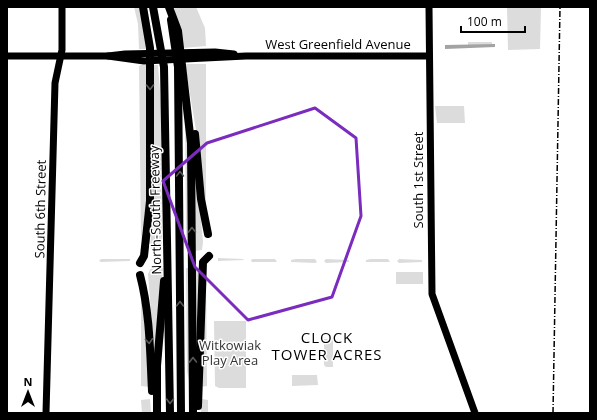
<svg xmlns="http://www.w3.org/2000/svg" width="597" height="420" viewBox="0 0 597 420" font-family="'Open Sans',sans-serif">
<style>
.green{fill:#dcdcdc}
.water{fill:#a3a3a3}
.lines{fill:none;stroke-linecap:round;stroke-linejoin:round}
.major{stroke:#000;stroke-width:7}
.highway{stroke:#000;stroke-width:8}
.rail{stroke:#000;stroke-width:1.5;stroke-dasharray:6 2 1 2;stroke-linecap:butt}
.oneway{stroke:#595959}
.marked{fill:none;stroke:#7b2cbf;stroke-width:3;stroke-linejoin:round}
.labels{text-anchor:middle;stroke-width:3;stroke-linejoin:round;paint-order:stroke}
.street-label{font-size:13px;fill:#000;stroke:#fff}
.park-label{font-size:13px;fill:#333;stroke:#fff}
.quarter-label{font-size:15px;letter-spacing:1px;fill:#000;stroke:#fff}
</style>
<rect width="100%" height="100%" fill="#fff"/>
<!-- green -->
<g class="green">
<polygon points="134,7 142,7 146,49 139,49 138,24"/>
<polygon points="174,7 196,7 205,28 206,46 183,48"/>
<polygon points="507,7 541,7 540,49 508,50"/>
<polygon points="468,42 492,42 492,45 468,46"/>
<polygon points="185,64 206,64 206,205 198,142"/>
<polygon points="141,65 146,65 147,197 141,241 139,66"/>
<polygon points="153,65 158,65 161,104 162,251 151,251 150,245 154,207"/>
<polygon points="185,105 187,119 188,245 186,235"/>
<polygon points="435,106 464,106 465,123 437,123"/>
<polygon points="194,146 203,242 202,250 194,251"/>
<polygon points="218,258 243,259 244,260 218,261"/>
<polygon points="101,259 130,259 130,261 101,262 99,261"/>
<polygon points="252,259 275,259 277,262 252,262 251,261"/>
<polygon points="296,259 315,259 317,262 315,263 291,262 291,260"/>
<polygon points="326,259 349,260 349,262 326,263 324,261"/>
<polygon points="371,259 388,259 390,262 366,262 366,260"/>
<polygon points="399,259 422,260 422,262 399,263 397,261"/>
<polygon points="151,268 163,268 155,364 148,274"/>
<polygon points="186,268 190,268 189,380 187,371"/>
<polygon points="195,268 199,268 197,382"/>
<rect x="396" y="272" width="27" height="12"/>
<polygon points="206,278 207,386 200,387"/>
<polygon points="141,295 146,337 149,387 141,386"/>
<polygon points="214,321 246,321 246,388 219,388 215,386"/>
<polygon points="324,339 333,339 333,367 326,367 324,365"/>
<polygon points="292,375 317,375 318,385 292,386"/>
<polygon points="150,399 151,413 142,413 141,400"/>
<polygon points="202,399 208,400 208,413 201,413"/>
</g>
<!-- water -->
<polygon class="water" points="495,44 495,47 445,49 445,45"/>
<g class="lines">
<!-- major -->
<g class="major">
<polyline points="429,7 432,294 475,413"/>
<polyline points="7,56 108,56 125,54 215,52 234,54"/>
<polyline points="108,56 144,61 246,56 429,56"/>
<polyline points="46,413 55,83 62,50 62,7"/>
</g>
<!-- highway -->
<g class="highway">
<polyline points="153,7 164,67 170,413"/>
<polyline points="169,7 178,31 191,143 193,413"/>
<polyline points="171,20 178,67 181,413"/>
<polyline points="195,134 201,199 208,234"/>
<polyline points="140,263 144,256 150,201 150,48 143,7"/>
<path d="M 140,275 C 150,313 150,352 152,391"/>
<polyline points="198,406 203,262 209,256"/>
<polyline points="157,413 157,366 164,281"/>
</g>
<!-- rail -->
<polyline class="rail" points="553,413 560,7"/>
</g>
<!-- one-way arrows -->
<defs><path id="oneway-chevron" d="M-2-3.5L2.5 0L-2 3.5" fill="none" stroke-width="1.6" stroke-linecap="round" stroke-linejoin="round"/></defs>
<g class="oneway">
<use href="#oneway-chevron" transform="translate(150 87) rotate(90)"/>
<use href="#oneway-chevron" transform="translate(180 174) rotate(-90)"/>
<use href="#oneway-chevron" transform="translate(192 230) rotate(-91)"/>
<use href="#oneway-chevron" transform="translate(180 304) rotate(-90)"/>
<use href="#oneway-chevron" transform="translate(149 341) rotate(86)"/>
<use href="#oneway-chevron" transform="translate(193 360) rotate(-91)"/>
<use href="#oneway-chevron" transform="translate(170 401) rotate(90)"/>
</g>
<!-- marked area -->
<path class="marked" d="M 315,108 L 356,138 L 361,216 L 332,297 L 248,320 L 195,267 L 163,181 L 207,143 Z"/>
<g class="labels">
<!-- street labels -->
<g class="street-label">
<text x="338" y="49">West Greenfield Avenue</text>
<text transform="translate(418 180) rotate(-90)" y="5">South 1st Street</text>
<text transform="translate(40 209) rotate(-89)" y="5">South 6th Street</text>
<text transform="translate(155 210) rotate(-91)" y="5">North-South Freeway</text>
</g>
<!-- park labels -->
<g class="park-label">
<text x="230" y="350">Witkowiak<tspan x="230" dy="15">Play Area</tspan></text>
</g>
<!-- quarter labels -->
<g class="quarter-label">
<text x="327" y="343">CLOCK<tspan x="327" dy="17">TOWER ACRES</tspan></text>
</g>
</g>
<!-- border -->
<rect width="597" height="420" fill="none" stroke="#000000" stroke-width="16"/>
<!-- north arrow -->
<g transform="translate(28 392)" stroke="#ffffff" stroke-width="3" paint-order="stroke">
<path d="M0-3L7 15L0 10L-7 15Z" fill="#000000"/>
<text y="-6" font-size="11" font-weight="bold" text-anchor="middle" fill="#000000">N</text>
</g>
<!-- scale -->
<path d="M461 26v6h64v-6" fill="none" stroke="#000000" stroke-width="2"/>
<text x="467" y="26" font-size="12" fill="#000000" stroke="#ffffff" stroke-width="3" paint-order="stroke">100 m</text>
</svg>
